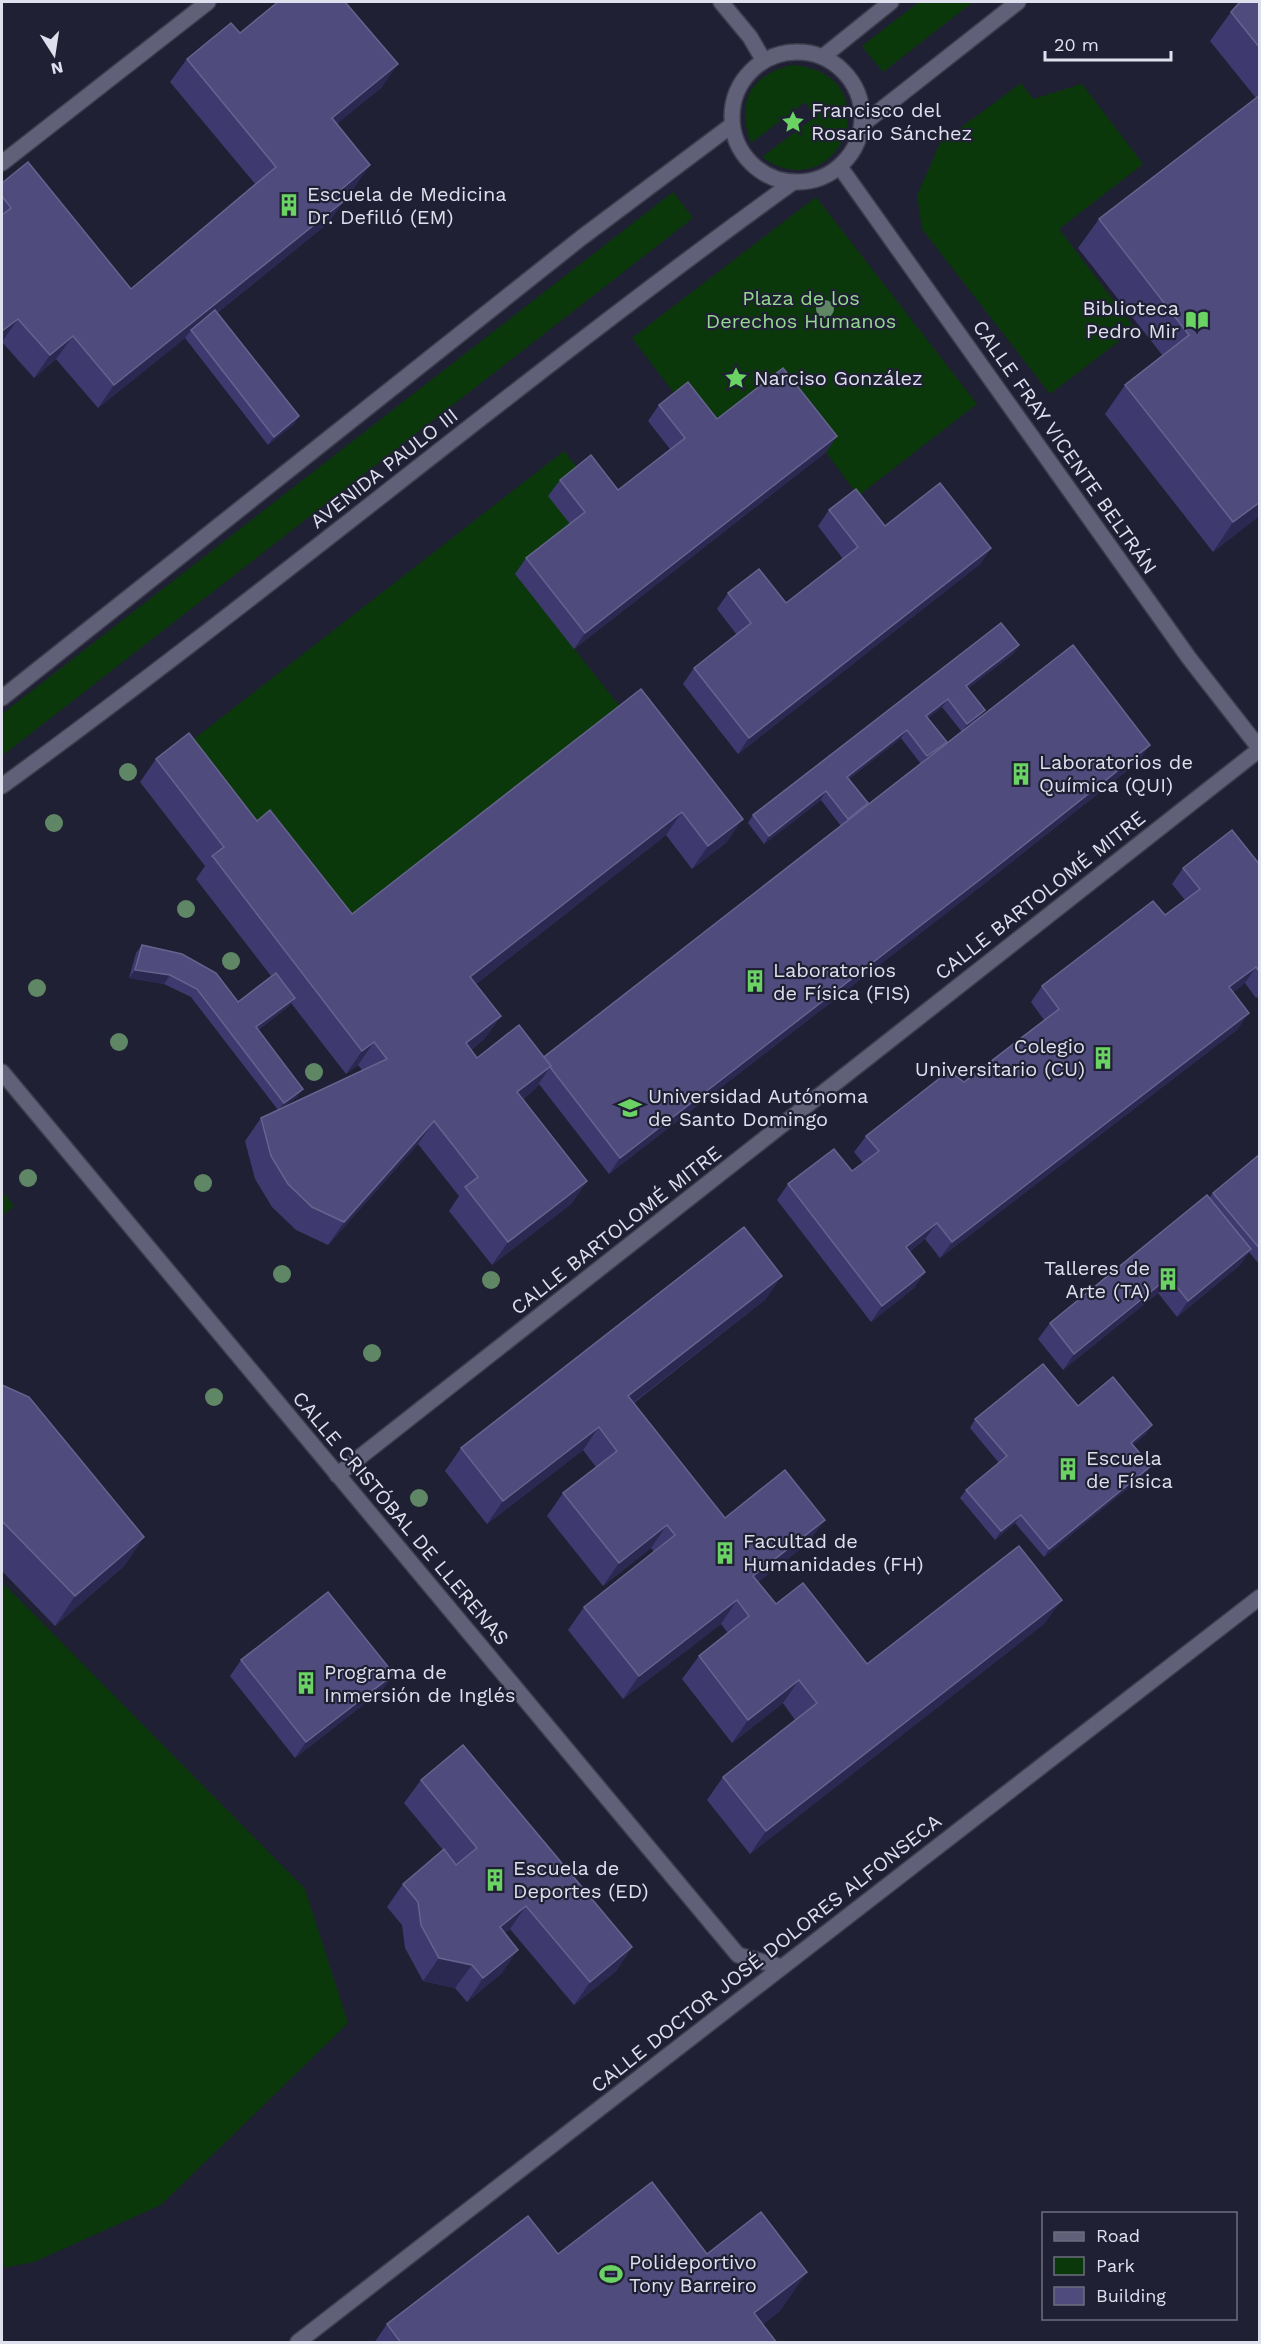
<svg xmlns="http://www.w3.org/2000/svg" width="1261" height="2344" viewBox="0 0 1261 2344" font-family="'Work Sans',sans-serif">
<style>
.green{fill:#0b380a}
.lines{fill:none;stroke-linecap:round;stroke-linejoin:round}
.minor-casing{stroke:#3d3d4d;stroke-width:18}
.minor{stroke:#606178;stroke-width:15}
.tree{fill:#5f8665}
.wall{fill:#3e3a6f;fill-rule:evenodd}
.shaded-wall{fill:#2b2852}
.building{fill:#4f4c7d;stroke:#66638e;stroke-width:1.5}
.labels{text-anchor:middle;stroke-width:4.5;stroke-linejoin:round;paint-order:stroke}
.poi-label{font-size:20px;fill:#dfe0ed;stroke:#202034;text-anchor:start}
.park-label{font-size:20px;fill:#93d98d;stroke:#202034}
.street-label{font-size:20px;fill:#dfe0ed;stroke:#202034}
</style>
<rect width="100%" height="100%" fill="#202034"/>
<!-- green -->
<g class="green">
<polygon points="919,2 973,2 883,72 862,46"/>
<path d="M 793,65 C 886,73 848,193 778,166 C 772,164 767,160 762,157 L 815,117 L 805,102 L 751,143 C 735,102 751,74 793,65 Z"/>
<polygon points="1021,83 1033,99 1082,84 1143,164 1059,229 1135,329 1050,394 922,229 917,196 940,143"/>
<polygon points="673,192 693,218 2,756 2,714"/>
<polygon points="816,197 977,404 858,496 826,452 706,435 632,338"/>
<polygon points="564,451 580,471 574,528 515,574 624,712 336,937 172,756"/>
<polygon points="2,1191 14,1206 2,1216"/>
<polygon points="2,1582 305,1889 348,2023 161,2205 34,2262 2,2268"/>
</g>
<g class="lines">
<!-- minor casing -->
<g class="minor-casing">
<g id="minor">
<polyline points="721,2 750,37 764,61"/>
<circle cx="797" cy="117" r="65"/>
<polyline points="825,55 891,2"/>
<polyline points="863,124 1018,2"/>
<polyline points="2,163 208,2"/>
<polyline points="840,167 1189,658 1260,749"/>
<polyline points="2,698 581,238 732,125"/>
<path d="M 2,786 C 270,591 523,377 792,183"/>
<polyline points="2,1072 738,1955 782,1967"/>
<polyline points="337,1475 1260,749"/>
<polyline points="298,2342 1260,1597"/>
</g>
</g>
<!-- minor -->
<use href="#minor" class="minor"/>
</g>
<!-- trees -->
<g class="tree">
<circle cx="825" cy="309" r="9"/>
<circle cx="128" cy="772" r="9"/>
<circle cx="54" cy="823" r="9"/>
<circle cx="186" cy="909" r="9"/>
<circle cx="231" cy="961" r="9"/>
<circle cx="37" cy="988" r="9"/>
<circle cx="119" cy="1042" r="9"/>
<circle cx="314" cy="1072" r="9"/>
<circle cx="28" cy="1178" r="9"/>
<circle cx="203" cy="1183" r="9"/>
<circle cx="282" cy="1274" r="9"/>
<circle cx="491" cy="1280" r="9"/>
<circle cx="372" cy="1353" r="9"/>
<circle cx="214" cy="1397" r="9"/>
<circle cx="419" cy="1498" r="9"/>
</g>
<!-- wall -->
<g class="wall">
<polygon points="1260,2 1260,515 1213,552 1105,414 1125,385 1163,356 1078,248 1099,219 1256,98 1210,41 1231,12"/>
<polygon points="240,33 382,87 336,124 354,188 342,199 344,201 327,224 217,313 299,416 294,424 268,445 185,338 98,408 56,359 34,378 2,342 2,183 131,289 256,185 170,82 187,59"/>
<polygon points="659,405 717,419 837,436 826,452 574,649 515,574 526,558 570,524 548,496 560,480 618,490 670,449 648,421"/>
<polygon points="829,510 885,526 991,548 980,564 738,754 683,684 694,668 737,635 717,609 728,593 786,603 843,559 818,526"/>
<path d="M 1019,645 L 1013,654 L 968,688 L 985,710 L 962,732 L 942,707 L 928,718 L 947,742 L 944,746 L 1139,761 L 980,887 L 609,1174 L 539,1084 L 535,1089 L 523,1099 L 587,1181 L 571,1204 L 492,1265 L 449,1211 L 459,1196 L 418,1144 L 328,1245 L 296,1230 L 272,1207 L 255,1179 L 245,1141 L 261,1118 L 278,1110 L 191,997 L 164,984 L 129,978 L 136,953 L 142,945 L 238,1002 L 271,976 L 196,879 L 205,866 L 140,782 L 156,759 L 257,821 L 352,914 L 641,689 L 727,842 L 692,869 L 666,835 L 476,984 L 501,1016 L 484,1039 L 471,1050 L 477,1058 L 544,1057 L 841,826 L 821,800 L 764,844 L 748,823 L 753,815 ZM 901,738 L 921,764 L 865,807 L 868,803 L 849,779 ZM 291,1003 L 346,1074 L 358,1065 L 362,1070 L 283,1107 L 297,1097 L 258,1030 L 289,1006 Z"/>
<polygon points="1260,865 1260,996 1256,998 1245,983 1233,992 1238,1029 940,1258 925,1239 909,1252 925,1272 914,1288 871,1322 777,1200 788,1184 852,1171 863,1163 854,1152 866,1136 964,1082 1044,1020 1031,1002 1042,986 1165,915 1185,900 1172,884 1183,868"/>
<polygon points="1260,1154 1260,1265 1249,1252 1240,1265 1177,1317 1158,1293 1063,1370 1038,1339 1050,1323 1209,1198 1213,1193"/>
<polygon points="766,1299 634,1403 725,1518 808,1543 758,1582 776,1604 867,1664 1045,1623 750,1854 707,1800 723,1777 795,1720 783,1703 732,1743 682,1679 699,1656 728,1633 721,1624 623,1699 568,1630 584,1607 654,1552 651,1548 603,1586 547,1516 563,1493 596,1467 583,1450 487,1524 445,1471 461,1448"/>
<polygon points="2,1385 144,1537 124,1566 55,1626 2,1571"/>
<polygon points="1078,1406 1152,1425 1146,1434 1133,1445 1151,1466 1145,1474 1044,1557 1015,1523 995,1540 960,1498 966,1490 999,1463 970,1428 975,1419"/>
<polygon points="241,1660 394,1674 382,1690 295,1758 230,1676"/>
<polygon points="421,1780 632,1947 616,1971 574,2005 510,1929 504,1933 502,1973 467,2002 455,1988 423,1981 405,1948 402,1925 387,1907 403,1884 443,1850 404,1803"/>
<polygon points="558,2254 707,2254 781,2310 763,2324 777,2343 374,2343 387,2324"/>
</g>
<!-- shaded-wall -->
<g class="shaded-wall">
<polygon points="398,64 382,87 315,142 332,118"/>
<polygon points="370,165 354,188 320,216 337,193"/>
<polygon points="344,201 327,224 193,332 191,330 185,338 98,408 114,385"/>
<polygon points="18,319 2,342 2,331"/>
<polygon points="73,336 56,359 34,378 50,355"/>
<polygon points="299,416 294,424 268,445 274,437"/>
<polygon points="837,436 826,452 574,649 585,633"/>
<polygon points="1260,502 1260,515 1213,552 1233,522"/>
<polygon points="991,548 980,564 738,754 749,738"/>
<polygon points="1019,645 1013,654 961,694 966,686"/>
<polygon points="948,699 942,707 921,724 926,716"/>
<polygon points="985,710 979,718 962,732 967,724"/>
<polygon points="907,730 901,738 841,785 847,777"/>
<polygon points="947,742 941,750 922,765 927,756"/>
<polygon points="1150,745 1139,761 980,887 609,1174 620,1158"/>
<polygon points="826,791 821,800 764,844 769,836"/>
<polygon points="682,812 666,835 454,1001 470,977"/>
<polygon points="743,819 727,842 692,869 708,846"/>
<polygon points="1256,967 1245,983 1218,1003 1229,987"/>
<polygon points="135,970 170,975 164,984 129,978"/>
<polygon points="295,998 289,1006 250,1035 256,1027"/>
<polygon points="1249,1013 1238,1029 940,1258 952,1242"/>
<polygon points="501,1016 484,1039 450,1066 466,1043"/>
<polygon points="374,1042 358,1065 346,1074 362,1051"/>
<polygon points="551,1066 535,1089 501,1115 517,1092"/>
<polygon points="303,1089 297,1097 278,1111 284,1103"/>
<polygon points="434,1121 418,1144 328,1245 344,1222"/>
<polygon points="587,1181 571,1204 492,1265 508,1242"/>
<polygon points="937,1223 925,1239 894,1263 906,1247"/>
<polygon points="1251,1249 1240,1265 1177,1317 1188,1301"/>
<polygon points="925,1272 914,1288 871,1322 882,1306"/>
<polygon points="782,1276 766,1299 612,1419 628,1396"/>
<polygon points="1169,1277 1158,1293 1063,1370 1074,1354"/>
<polygon points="1152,1425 1146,1434 1126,1451 1131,1443"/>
<polygon points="599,1427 583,1450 487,1524 503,1501"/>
<polygon points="1151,1466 1145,1474 1044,1557 1049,1549"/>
<polygon points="1021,1515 1015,1523 995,1540 1001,1531"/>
<polygon points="825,1520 808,1543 737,1599 753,1576"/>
<polygon points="667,1525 651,1548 603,1586 619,1563"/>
<polygon points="144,1537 124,1566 55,1626 75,1596"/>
<polygon points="737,1600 721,1624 623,1699 639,1676"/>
<polygon points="1062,1600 1045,1623 750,1854 766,1831"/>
<polygon points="394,1674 382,1690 295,1758 306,1742"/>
<polygon points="799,1680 783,1703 732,1743 748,1720"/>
<polygon points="526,1906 510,1929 483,1950 500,1927"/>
<polygon points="632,1947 616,1971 574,2005 590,1982"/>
<polygon points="518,1950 502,1973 467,2002 483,1978"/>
<polygon points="439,1958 472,1965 455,1988 423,1981"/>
<polygon points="807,2272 781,2310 739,2343 754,2313"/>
</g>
<!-- building -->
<g class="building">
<polygon points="278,2 345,2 398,64 332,118 370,165 337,193 344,201 114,385 73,336 50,355 18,319 2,331 2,215 11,208 2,196 2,183 28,162 131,289 276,167 187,59 231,23 240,33"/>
<polygon points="1240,2 1260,2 1260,48 1231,12"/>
<polygon points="1260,95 1260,502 1233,522 1125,385 1189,335 1099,219"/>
<polygon points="215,310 299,416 274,437 191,330"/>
<polygon points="783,368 837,436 585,633 526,558 585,512 560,480 591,455 618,490 685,438 659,405 688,382 717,419"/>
<polygon points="940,483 991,548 749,738 694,668 751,623 728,593 759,569 786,603 858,547 829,510 856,489 885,526"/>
<polygon points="1001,623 1019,645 966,686 985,710 967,724 948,699 926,716 947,742 927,756 907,730 847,777 868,803 848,819 826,791 769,836 753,815"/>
<polygon points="1073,645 1150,745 991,871 620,1158 550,1067 551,1066 544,1057"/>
<polygon points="641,689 743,819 708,846 682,812 470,977 501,1016 466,1043 477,1058 519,1025 551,1066 517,1092 587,1181 508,1242 465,1187 478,1177 434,1121 344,1222 312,1207 288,1184 271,1156 261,1118 387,1059 374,1042 362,1051 214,858 212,856 224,847 156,759 189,733 257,821 270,810 352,914"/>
<polygon points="1232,830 1260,865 1260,972 1256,967 1229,987 1249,1013 952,1242 937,1223 906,1247 925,1272 882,1306 788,1184 834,1149 852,1171 879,1151 866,1136 949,1071 964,1082 1059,1009 1042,986 1153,901 1165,915 1200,889 1183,868"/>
<polygon points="142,945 182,954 216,973 238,1002 276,973 295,998 256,1027 303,1089 284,1103 197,989 170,975 135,970"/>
<polygon points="1260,1154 1260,1249 1213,1193"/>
<polygon points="1207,1195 1251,1249 1188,1301 1169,1277 1074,1354 1050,1323"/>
<polygon points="744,1227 782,1276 628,1396 725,1518 785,1470 825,1520 753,1576 776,1604 803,1583 867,1664 1019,1546 1062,1600 766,1831 723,1777 817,1703 799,1680 748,1720 699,1656 749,1616 737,1600 639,1676 584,1607 675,1535 667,1525 619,1563 563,1493 617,1451 599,1427 503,1501 461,1448"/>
<polygon points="1043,1364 1078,1406 1113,1377 1152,1425 1131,1443 1151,1466 1049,1549 1021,1515 1001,1531 966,1490 1007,1456 975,1419"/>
<polygon points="2,1385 29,1397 144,1537 75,1596 2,1521"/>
<polygon points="328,1592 394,1674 306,1742 241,1660"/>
<polygon points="463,1745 632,1947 590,1982 526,1906 500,1927 518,1950 483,1978 472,1965 439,1958 421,1925 418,1902 403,1884 444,1849 456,1865 477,1848 421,1780"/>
<polygon points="652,2182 707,2254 761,2212 807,2272 754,2313 777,2343 401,2343 387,2324 528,2216 558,2254"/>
</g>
<!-- icons -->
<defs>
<g id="sight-bare" transform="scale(1.8)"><path d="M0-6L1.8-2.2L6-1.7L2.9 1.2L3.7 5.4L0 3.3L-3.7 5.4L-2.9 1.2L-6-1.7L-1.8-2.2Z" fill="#6ad364" stroke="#202034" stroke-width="2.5" paint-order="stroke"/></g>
<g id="building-bare" transform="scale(1.8)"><path d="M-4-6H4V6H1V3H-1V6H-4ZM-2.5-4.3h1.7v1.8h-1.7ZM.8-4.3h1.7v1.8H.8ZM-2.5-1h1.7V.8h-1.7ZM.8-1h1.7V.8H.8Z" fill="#6ad364" stroke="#202034" stroke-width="2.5" paint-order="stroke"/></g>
<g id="library-bare" transform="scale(1.8)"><path d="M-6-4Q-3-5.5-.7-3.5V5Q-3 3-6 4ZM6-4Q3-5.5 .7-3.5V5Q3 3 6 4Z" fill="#6ad364" stroke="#202034" stroke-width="2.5" paint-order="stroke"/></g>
<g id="university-bare" transform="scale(1.8)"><path d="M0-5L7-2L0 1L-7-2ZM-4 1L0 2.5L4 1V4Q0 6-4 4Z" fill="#6ad364" stroke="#202034" stroke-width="2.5" paint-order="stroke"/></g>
<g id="stadium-bare" transform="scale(1.8)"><path d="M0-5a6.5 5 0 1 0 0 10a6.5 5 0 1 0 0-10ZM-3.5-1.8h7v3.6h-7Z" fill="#6ad364" stroke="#202034" stroke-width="2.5" paint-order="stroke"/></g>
</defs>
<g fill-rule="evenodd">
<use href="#sight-bare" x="793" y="122"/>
<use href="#building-bare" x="289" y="205"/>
<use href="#library-bare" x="1197" y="320"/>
<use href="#sight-bare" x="736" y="378"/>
<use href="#building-bare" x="1021" y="774"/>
<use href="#building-bare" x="755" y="981"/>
<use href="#building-bare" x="1103" y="1058"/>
<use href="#university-bare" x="630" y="1108"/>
<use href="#building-bare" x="1168" y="1279"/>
<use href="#building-bare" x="1068" y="1469"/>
<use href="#building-bare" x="725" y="1553"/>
<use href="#building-bare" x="306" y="1683"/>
<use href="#building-bare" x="495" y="1880"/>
<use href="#stadium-bare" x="611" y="2274"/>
</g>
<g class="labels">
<!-- poi labels -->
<g class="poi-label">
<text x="811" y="117">Francisco del<tspan x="811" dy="23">Rosario Sánchez</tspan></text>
<text x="307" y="201">Escuela de Medicina<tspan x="307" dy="23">Dr. Defilló (EM)</tspan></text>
<text x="1179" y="315" text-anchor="end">Biblioteca<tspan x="1179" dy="23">Pedro Mir</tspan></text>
<text x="754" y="385">Narciso González</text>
<text x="1039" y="769">Laboratorios de<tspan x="1039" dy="23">Química (QUI)</tspan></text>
<text x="773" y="977">Laboratorios<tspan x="773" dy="23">de Física (FIS)</tspan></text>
<text x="1085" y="1053" text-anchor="end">Colegio<tspan x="1085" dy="23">Universitario (CU)</tspan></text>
<text x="648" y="1103">Universidad Autónoma<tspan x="648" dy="23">de Santo Domingo</tspan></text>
<text x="1150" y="1275" text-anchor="end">Talleres de<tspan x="1150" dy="23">Arte (TA)</tspan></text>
<text x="1086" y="1465">Escuela<tspan x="1086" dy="23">de Física</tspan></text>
<text x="743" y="1548">Facultad de<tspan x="743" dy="23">Humanidades (FH)</tspan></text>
<text x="324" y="1679">Programa de<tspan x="324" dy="23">Inmersión de Inglés</tspan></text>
<text x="513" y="1875">Escuela de<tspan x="513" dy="23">Deportes (ED)</tspan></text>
<text x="629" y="2269">Polideportivo<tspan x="629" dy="23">Tony Barreiro</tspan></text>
</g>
<!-- park labels -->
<g class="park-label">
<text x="801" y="305">Plaza de los<tspan x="801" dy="23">Derechos Humanos</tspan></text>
</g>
<!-- street labels -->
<g class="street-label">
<text transform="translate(1065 447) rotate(55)" y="7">CALLE FRAY VICENTE BELTRÁN</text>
<text transform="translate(384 468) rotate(-38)" y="7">AVENIDA PAULO III</text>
<text transform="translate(1040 895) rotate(-38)" y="7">CALLE BARTOLOMÉ MITRE</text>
<text transform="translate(616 1230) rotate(-38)" y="7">CALLE BARTOLOMÉ MITRE</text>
<text transform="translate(401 1518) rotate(50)" y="7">CALLE CRISTÓBAL DE LLERENAS</text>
<text transform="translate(766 1953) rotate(-38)" y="7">CALLE DOCTOR JOSÉ DOLORES ALFONSECA</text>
</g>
</g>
<!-- border -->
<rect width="1261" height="2344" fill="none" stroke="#dfe0ed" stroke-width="6"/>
<!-- legend -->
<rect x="1042" y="2212" width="195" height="108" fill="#202034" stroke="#6c6d7e" stroke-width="1.5"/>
<rect x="1054" y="2232" width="30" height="9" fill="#606178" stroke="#6c6d7e" stroke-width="1.5"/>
<text x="1096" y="2242" font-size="18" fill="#dfe0ed">Road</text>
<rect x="1054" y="2257" width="30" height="18" fill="#0b380a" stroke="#6c6d7e" stroke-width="1.5"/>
<text x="1096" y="2272" font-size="18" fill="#dfe0ed">Park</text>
<rect x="1054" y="2287" width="30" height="18" fill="#4f4c7d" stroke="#6c6d7e" stroke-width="1.5"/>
<text x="1096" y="2302" font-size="18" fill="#dfe0ed">Building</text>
<!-- north arrow -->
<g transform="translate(54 54) rotate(168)" stroke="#202034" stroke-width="4.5" paint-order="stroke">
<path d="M0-4.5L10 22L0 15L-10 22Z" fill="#dfe0ed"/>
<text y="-9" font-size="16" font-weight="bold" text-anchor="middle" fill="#dfe0ed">N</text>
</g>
<!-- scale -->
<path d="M1045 51v9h126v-9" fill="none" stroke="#dfe0ed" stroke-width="3"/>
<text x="1054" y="51" font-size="18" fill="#dfe0ed" stroke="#202034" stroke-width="4.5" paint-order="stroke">20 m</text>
</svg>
